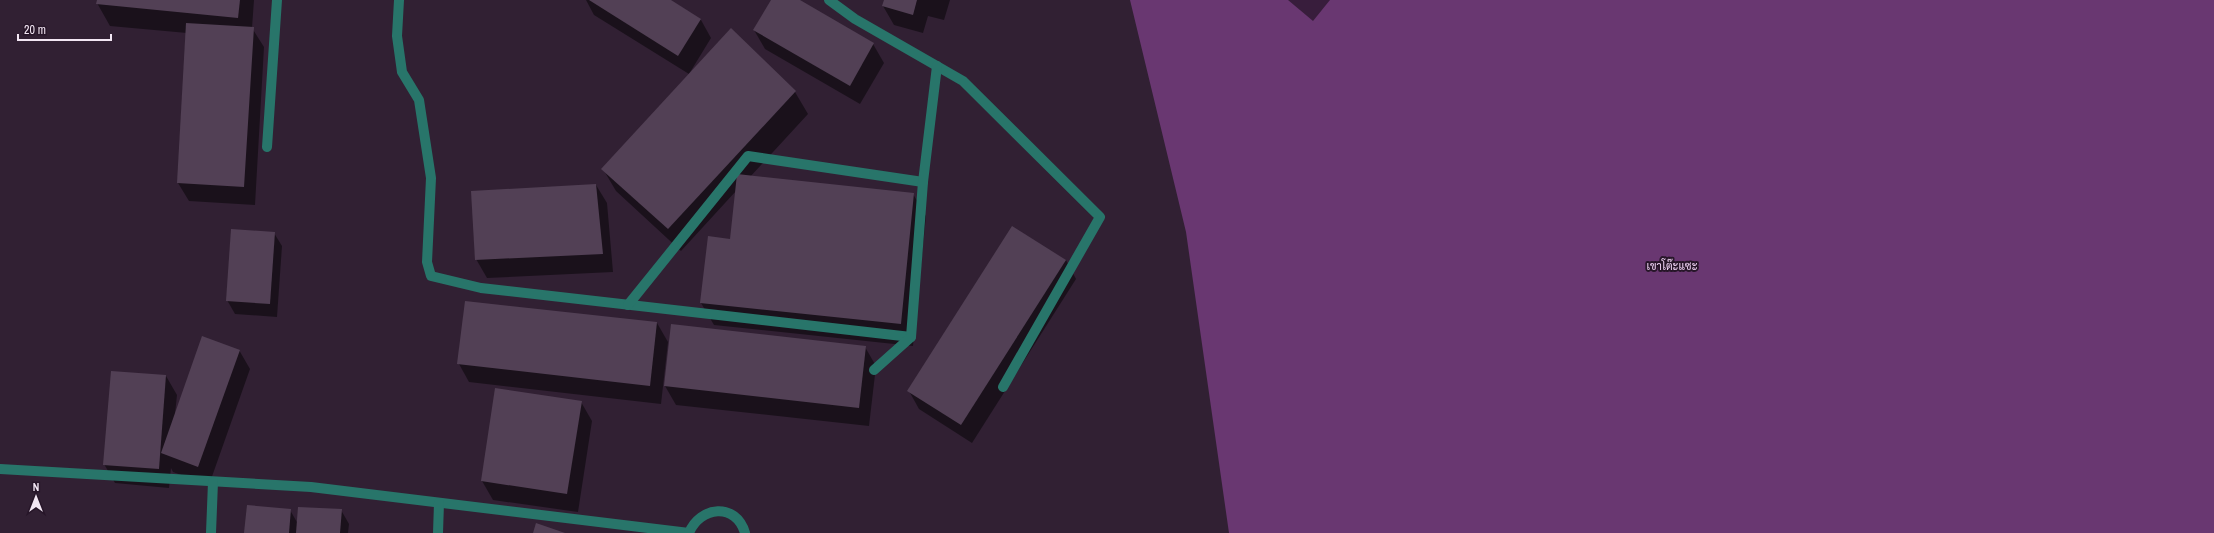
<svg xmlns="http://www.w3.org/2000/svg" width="2214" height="533" viewBox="0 0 2214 533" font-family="'Archivo Narrow',Sarabun,sans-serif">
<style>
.forest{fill:#693771}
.shadow{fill:#0007}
.building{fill:#524055}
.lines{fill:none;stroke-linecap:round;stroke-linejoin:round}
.street{stroke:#28756a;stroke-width:10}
.labels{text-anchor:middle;stroke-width:4;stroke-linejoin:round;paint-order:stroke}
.park-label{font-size:11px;fill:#f2d5f7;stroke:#271629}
</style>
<rect width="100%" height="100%" fill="#312033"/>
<!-- forest -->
<polygon class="forest" points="1130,0 2214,0 2214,533 1229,533 1186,232"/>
<!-- shadow -->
<g class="shadow">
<polygon points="98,0 254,0 252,28 264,47 255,205 189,201 178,183 187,33 110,26 97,3"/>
<polygon points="586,0 670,0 701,20 711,38 689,74 594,15"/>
<polygon points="772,0 798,0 873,44 884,63 860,104 765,49 754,30"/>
<polygon points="885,0 950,0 944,20 928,16 923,33 894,25 883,6"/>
<polygon points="1288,0 1330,0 1313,21"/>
<polygon points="731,30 795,92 808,114 750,177 913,194 926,216 913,346 714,325 701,303 731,240 736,191 681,251 616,191 603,169"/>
<polygon points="596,185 607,203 613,272 487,278 476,259"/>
<polygon points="274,233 282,246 277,317 235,314 227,300"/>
<polygon points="1066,260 1076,279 972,443 919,409 909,391"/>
<polygon points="657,323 668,342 661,404 469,382 459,364"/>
<polygon points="865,347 876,366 869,426 676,405 665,386"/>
<polygon points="239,350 250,369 209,485 173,472 171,468 169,488 115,483 104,464 166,376 177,395 175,414"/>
<polygon points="581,402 592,421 578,512 493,500 482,481"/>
<polygon points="290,510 298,524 341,510 349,524 348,533 245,533"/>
</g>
<!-- building -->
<g class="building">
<polygon points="97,0 240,0 238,18 96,4"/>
<polygon points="589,0 671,0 701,19 678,56"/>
<polygon points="771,0 800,0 874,43 850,86 753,30"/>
<polygon points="884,0 917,0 913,15 882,6"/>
<polygon points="186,23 254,27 244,187 177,183"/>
<polygon points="731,28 796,91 668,229 601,169"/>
<polygon points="737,174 914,193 901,324 700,303 708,236 730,239"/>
<polygon points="596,184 603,254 475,260 471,191"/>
<polygon points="1012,226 1066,260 961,425 907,391"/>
<polygon points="231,229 275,232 270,304 226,301"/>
<polygon points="465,301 657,322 650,386 457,364"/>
<polygon points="671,324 866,346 859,408 664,386"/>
<polygon points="202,336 240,350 198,467 161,453"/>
<polygon points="111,371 166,375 159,469 103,465"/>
<polygon points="495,388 582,401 567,494 481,481"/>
<polygon points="247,505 291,509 289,533 244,533"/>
<polygon points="298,507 342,509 340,533 296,533"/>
<polygon points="536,523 565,533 533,533"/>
</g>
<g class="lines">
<!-- street -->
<g class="street">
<polyline points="399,0 397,36 402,72 419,100 431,178 427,262 431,276 481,288 911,337"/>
<polyline points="829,0 855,19 963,81 1100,217 1003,387"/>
<polyline points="267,147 277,0"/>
<polyline points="628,305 748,156 923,182"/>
<polyline points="874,370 911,337 923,182 937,66"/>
<polyline points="0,469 311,487 689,533"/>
<polyline points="211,533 213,482"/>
<polyline points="438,533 439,503"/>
<path d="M 689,533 C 700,506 736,502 745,533"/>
</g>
</g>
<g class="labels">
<!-- park labels -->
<g class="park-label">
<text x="1672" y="270">เขาโต๊ะแซะ</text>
</g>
</g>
<!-- north arrow -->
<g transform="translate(36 497)" stroke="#271629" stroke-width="3" paint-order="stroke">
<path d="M0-3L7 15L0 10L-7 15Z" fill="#f3e7f4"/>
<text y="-6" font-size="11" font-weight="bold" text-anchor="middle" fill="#f3e7f4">N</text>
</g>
<!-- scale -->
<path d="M18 34v6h93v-6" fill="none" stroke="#f3e7f4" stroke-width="2"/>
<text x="24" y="34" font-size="12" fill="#f3e7f4" stroke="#271629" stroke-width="3" paint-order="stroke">20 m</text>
</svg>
